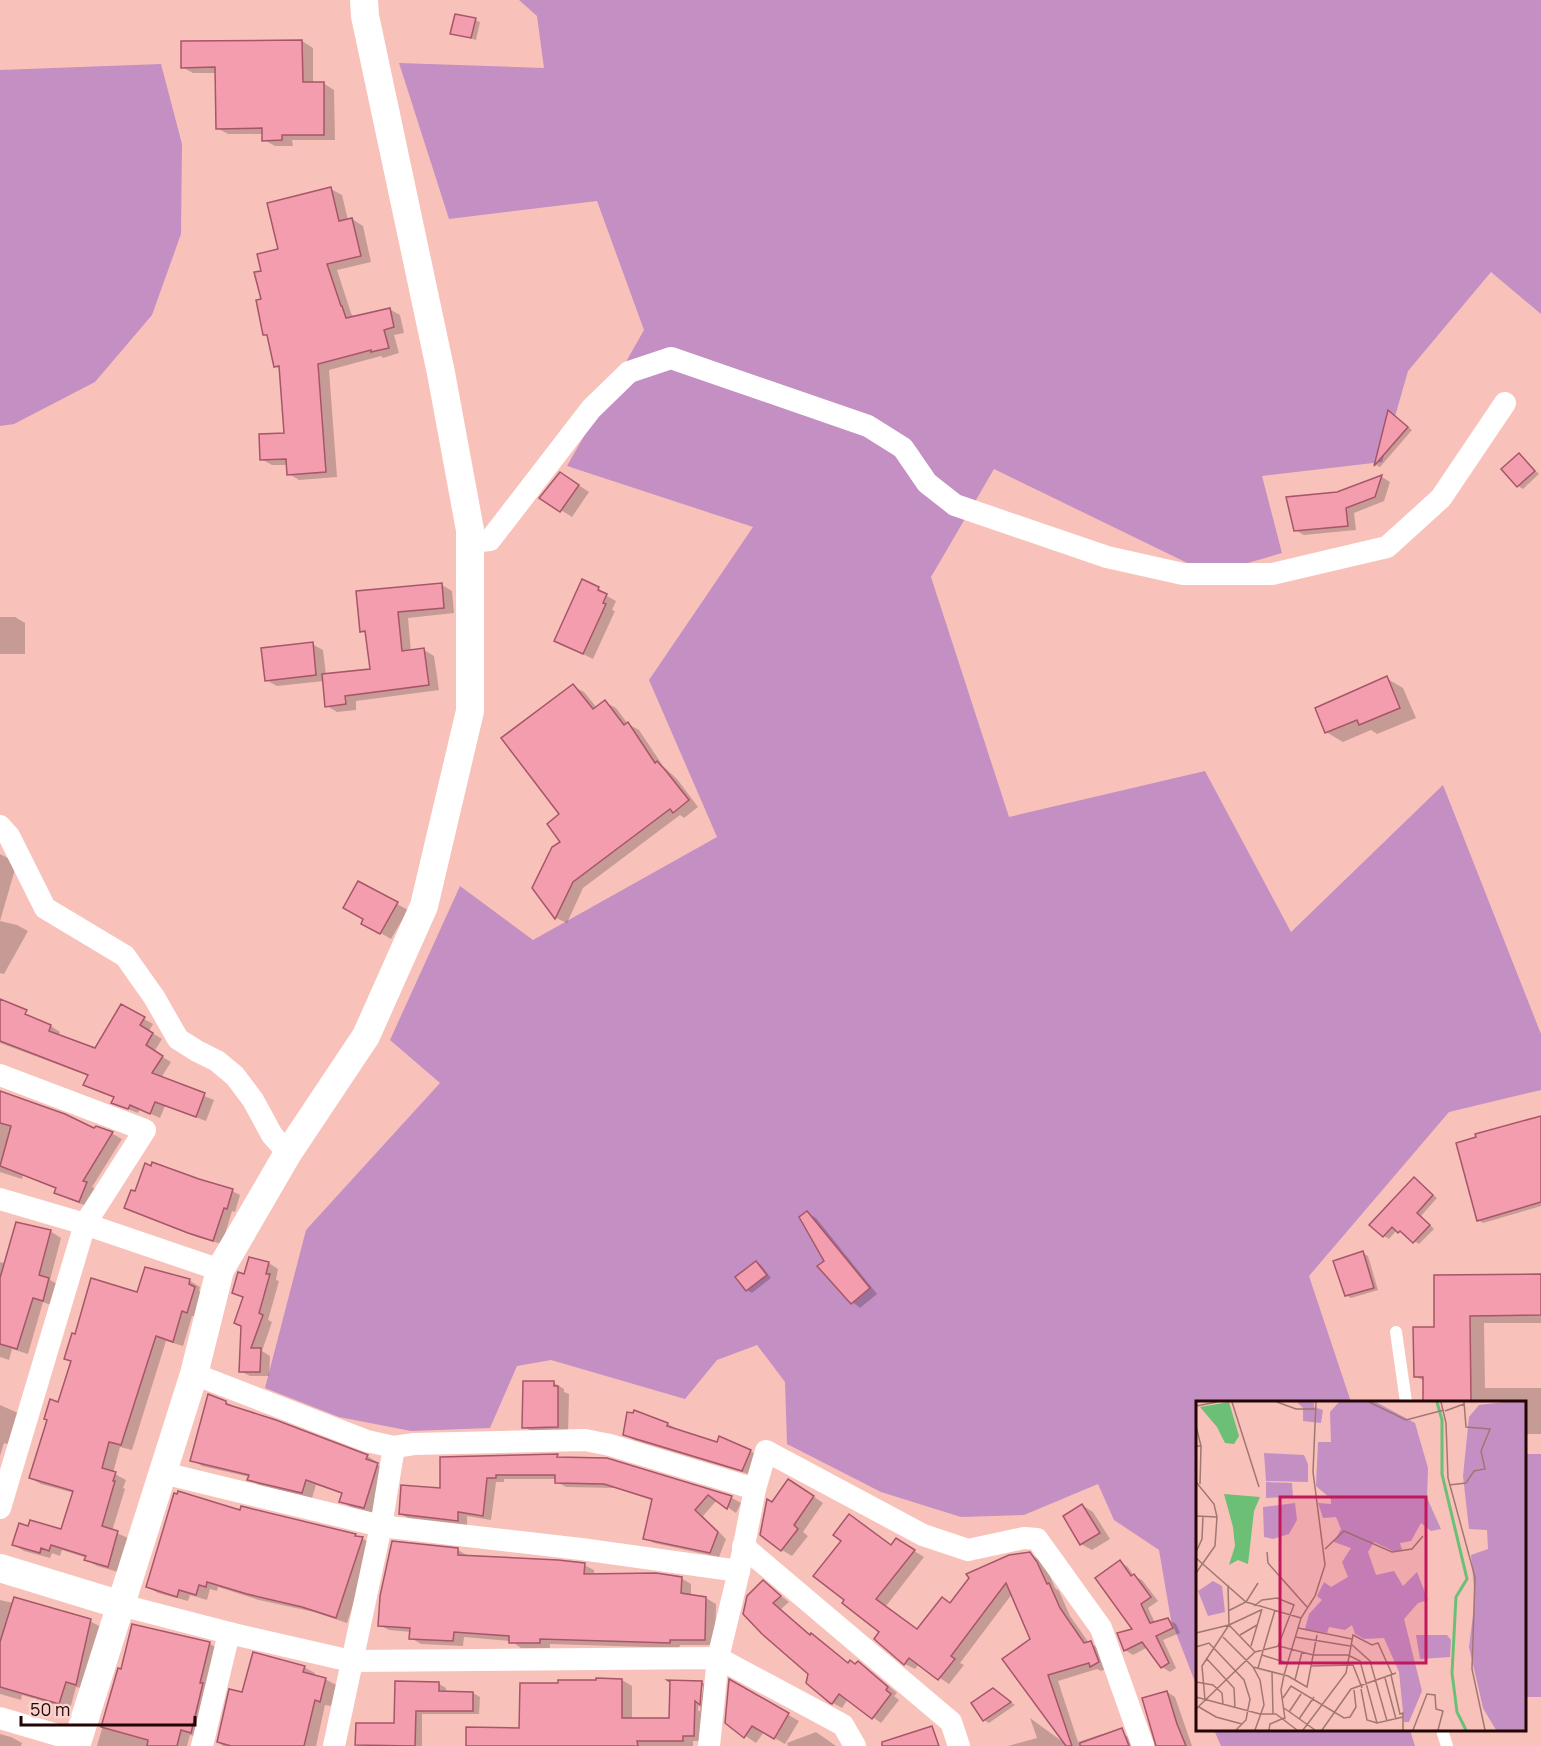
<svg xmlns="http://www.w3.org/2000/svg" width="1541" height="1746" viewBox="0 0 1541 1746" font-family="Manrope,sans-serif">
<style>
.green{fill:#c48fc3}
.shadow{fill:#0003;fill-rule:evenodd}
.building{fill:#f49dae;stroke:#a65668;stroke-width:1.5}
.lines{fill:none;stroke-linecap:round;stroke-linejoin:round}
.service{stroke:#fff;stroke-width:12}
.minor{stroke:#fff;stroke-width:22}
.tertiary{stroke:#fff;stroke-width:28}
.inset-river{fill:none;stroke:#6bc075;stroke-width:3}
.inset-road{fill:none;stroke:#a27672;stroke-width:1.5}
.view{fill:#c2185b;fill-opacity:0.15;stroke:#c2185b;stroke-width:3}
.inset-edge{fill:none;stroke:#220504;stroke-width:3}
</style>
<rect width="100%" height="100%" fill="#f8c2bb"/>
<!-- green -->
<g class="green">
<polygon points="519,0 1541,0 1541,314 1491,272 1408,371 1382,462 1262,476 1282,553 1210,574 994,469 931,577 1009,817 1205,771 1291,932 1443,785 1541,1034 1541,1090 1449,1112 1309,1276 1351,1402 1198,1402 1197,1687 1171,1620 1159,1550 1114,1520 1098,1484 1024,1515 961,1517 881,1492 787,1444 785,1382 757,1345 717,1360 685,1399 551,1360 517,1366 490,1428 411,1431 339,1417 265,1388 306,1230 440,1083 390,1040 460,886 533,940 717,837 649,680 753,527 567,466 644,330 597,201 449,219 399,63 544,68 537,16"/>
<polygon points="161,64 182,144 181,234 152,315 95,382 14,424 0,426 0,70"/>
<polygon points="1524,1454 1541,1454 1541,1697 1525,1697"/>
<polygon points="1214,1730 1410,1730 1415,1746 1221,1746"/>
</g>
<!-- shadow -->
<g class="shadow">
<polygon points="475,20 480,22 476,40 452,33"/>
<polygon points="302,41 313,48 313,84 323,83 334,90 335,140 292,140 293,146 275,146 264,140 264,134 228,134 217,128 216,73 193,73 182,67"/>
<polygon points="331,189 342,195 348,220 352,219 363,226 371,262 337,270 351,313 354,318 389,309 400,315 404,333 394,335 399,353 383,358 381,356 329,370 337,477 299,480 289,474 288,465 272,465 261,459 286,434 281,370 275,366 270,337 264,334 263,272"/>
<polygon points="1389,412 1412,430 1380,467 1376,465"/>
<polygon points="1519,455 1539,474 1523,489 1518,486"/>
<polygon points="1382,477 1390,482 1384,501 1354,513 1356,530 1304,535 1295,530 1338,493"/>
<polygon points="571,480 589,492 572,517 541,498"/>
<polygon points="583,581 608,594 607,596 616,601 612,610 615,611 593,659 556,641"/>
<polygon points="442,585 452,591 454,613 408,618 411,652 424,650 434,656 439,690 356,701 356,710 337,712 327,706 324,681 277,686 266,680 312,644 323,650 326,675 371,670 367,634 361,631"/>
<polygon points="0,617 15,617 25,623 25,654 0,654"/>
<polygon points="1386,678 1403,688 1416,718 1377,734 1371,730 1343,742 1326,732"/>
<polygon points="573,686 584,692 597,708 605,702 616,708 628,724 639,730 663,766 677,779 698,807 684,818 680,815 583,888 567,923 556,918 534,888 562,842 561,814"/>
<polygon points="0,854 13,861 16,866 0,921 17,925 28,931 4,974 0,973"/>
<polygon points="359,883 408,910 391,939 363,923 365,919"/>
<polygon points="121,1006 153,1024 149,1031 162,1039 154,1052 171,1062 161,1078 214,1100 206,1121 165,1106 160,1118 140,1109 138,1113 122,1107 113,1102 116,1098 85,1085 89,1076 0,1043 0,1010 12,1011 51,1026 60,1032 58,1036 95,1050"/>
<polygon points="0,1092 95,1130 97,1128 113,1134 122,1139 92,1187 96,1189 89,1207 66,1198 56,1192 58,1189 23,1175 22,1179 0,1172"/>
<polygon points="1541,1117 1541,1206 1483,1223 1478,1220"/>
<polygon points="1415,1179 1437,1198 1421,1216 1434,1229 1419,1244 1397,1230 1389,1239 1384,1236"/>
<polygon points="232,1191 240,1195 235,1212 232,1211 222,1244 197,1237 134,1212"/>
<polygon points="807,1213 816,1218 877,1294 860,1308 841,1293 820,1267 826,1261"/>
<polygon points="50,1231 61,1238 50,1280 59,1285 53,1306 43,1302 28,1354 12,1349 9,1360 0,1357 0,1262 7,1264"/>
<polygon points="1363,1253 1368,1256 1378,1290 1351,1298 1346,1295"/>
<polygon points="250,1259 269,1263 278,1269 276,1280 279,1281 268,1320 272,1322 262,1351 270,1356 269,1376 250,1376 240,1371 244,1298 234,1293 245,1275"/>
<polygon points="756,1262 761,1265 771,1278 752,1293 747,1290 737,1277"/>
<polygon points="1541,1276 1541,1323 1484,1323 1485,1388 1541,1388 1541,1434 1524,1434 1524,1402 1424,1402 1424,1381 1415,1376 1436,1328"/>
<polygon points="190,1281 200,1287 199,1291 205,1294 198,1317 192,1316 183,1346 166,1341 132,1450 120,1447 113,1473 126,1480 123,1488 125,1489 112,1531 128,1538 118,1572 97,1566 86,1560 87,1558 62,1550 60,1556 52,1553 50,1558 24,1551 14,1545 29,1528 62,1531 74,1493 41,1484 30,1478 59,1404 72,1361 76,1336 138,1294"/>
<polygon points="554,1383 564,1389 564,1392 569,1394 568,1433 535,1433 524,1427"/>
<polygon points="226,1402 236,1408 367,1456 377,1462 376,1464 387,1471 374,1513 351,1507 341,1501 343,1494 316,1485 312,1498 259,1485 249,1479 250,1477 202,1466 192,1460"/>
<polygon points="0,1405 18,1413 8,1444 4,1443 0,1456"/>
<polygon points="668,1424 677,1429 718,1443 750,1451 760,1456 752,1475 634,1440 624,1434"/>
<polygon points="557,1456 562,1459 607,1460 732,1498 741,1503 736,1513 717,1500 703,1516 726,1539 719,1557 654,1543 645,1538 654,1501 615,1488 566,1487 557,1482 557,1479 504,1479 504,1482 496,1482 491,1520 467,1516 467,1526 410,1519 401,1514 441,1490"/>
<polygon points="798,1486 823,1503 803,1532 808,1536 792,1556 782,1550 773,1503"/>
<polygon points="1082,1505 1093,1512 1110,1539 1092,1550 1081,1544"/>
<polygon points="241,1512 355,1535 373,1544 347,1623 314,1612 259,1600 218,1587 217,1591 210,1589 207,1600 190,1595 188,1601 158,1593 148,1587"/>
<polygon points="893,1546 906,1546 924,1557 886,1606 918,1630 951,1604 1029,1554 1040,1560 1047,1569 1055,1588 1059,1591 1070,1616 1089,1643 1101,1649 1108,1668 1101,1671 1097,1669 1058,1681 1078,1742 1102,1734 1105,1736 1118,1731 1128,1737 1131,1746 1008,1746 1037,1738 1030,1718 1063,1742 1032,1640 1012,1594 960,1663 964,1665 949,1684 919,1664 915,1669 905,1664 876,1639 881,1632 844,1603"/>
<polygon points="458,1550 468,1556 584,1565 594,1570 594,1576 681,1578 691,1584 691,1596 706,1598 716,1604 715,1645 680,1645 679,1648 550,1644 550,1648 521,1648 511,1641 464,1637 463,1646 421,1644 411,1638 411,1632 389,1630 379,1625"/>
<polygon points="1120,1562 1128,1567 1134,1576 1142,1580 1158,1601 1148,1608 1155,1623 1168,1619 1176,1624 1180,1633 1163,1640 1176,1668 1170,1672 1162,1667 1148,1647 1133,1655 1125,1650 1135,1630"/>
<polygon points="763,1582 789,1602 781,1609 811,1636 821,1640 849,1664 856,1665 858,1663 867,1668 897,1693 894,1696 899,1700 881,1723 848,1699 842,1708 831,1702 809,1673 763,1633"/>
<polygon points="0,1600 90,1621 101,1627 86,1689 76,1687 70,1709 22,1695 21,1700 0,1694"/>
<polygon points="134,1625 210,1644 219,1649 201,1738 190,1735 187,1746 97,1746 119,1670 122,1671"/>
<polygon points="304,1667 315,1673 314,1676 325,1679 336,1685 331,1706 325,1705 316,1746 223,1746 218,1742 243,1694"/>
<path d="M 622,1680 L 632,1686 L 632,1719 L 671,1719 L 702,1682 L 712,1688 L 704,1741 L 693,1741 L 693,1746 L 467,1746 L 520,1729 L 559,1685 ZM 700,1686 L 703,1686 L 700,1711 L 698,1711 Z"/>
<polygon points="731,1682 799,1721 785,1744 764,1732 756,1743 726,1723"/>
<polygon points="439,1684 446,1688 446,1693 473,1693 480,1697 479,1714 422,1714 422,1746 357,1745 396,1725"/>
<polygon points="1167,1692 1175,1697 1192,1746 1161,1746"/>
<polygon points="998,1693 1015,1705 989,1723 984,1720"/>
<polygon points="816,1732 836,1746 788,1746 787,1743"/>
<polygon points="0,1734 11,1737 22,1743 21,1746 0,1746"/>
</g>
<!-- building -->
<g class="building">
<polygon points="455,14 476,18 471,38 450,34"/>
<polygon points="302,40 303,82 324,82 324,135 282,135 282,140 262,141 262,128 216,129 215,67 181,68 181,41"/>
<polygon points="331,187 339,221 352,218 361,256 327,264 341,306 342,306 346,318 390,308 394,327 384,330 389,348 371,352 371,350 318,364 326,472 287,475 286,459 260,460 259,434 284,433 279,366 274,367 267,335 263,335 256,300 261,299 254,272 261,271 257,254 278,249 267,203"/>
<polygon points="1388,410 1408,427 1374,466"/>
<polygon points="1519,453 1535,471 1517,487 1501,469"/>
<polygon points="560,472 579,485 560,512 539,498"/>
<polygon points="1382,475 1375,497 1346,508 1348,526 1294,531 1286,497 1337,492"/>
<polygon points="582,579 599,587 598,590 607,594 603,603 606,604 583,654 554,641"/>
<polygon points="442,583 444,608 398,612 402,651 424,648 429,685 345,696 346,704 325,707 322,674 370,669 365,631 360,632 356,591"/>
<polygon points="313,642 316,675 265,681 261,648"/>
<polygon points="1387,676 1400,708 1359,725 1357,720 1325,733 1315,708"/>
<polygon points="573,684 593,709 605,700 624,725 628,722 655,763 657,761 666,771 689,800 673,813 670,809 573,882 555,919 532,888 552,847 560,842 547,824 559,814 501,738"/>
<polygon points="358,881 398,902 380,934 361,924 363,919 343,908"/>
<polygon points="0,999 27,1010 25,1014 51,1025 49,1031 95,1048 121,1004 145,1017 140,1025 153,1033 146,1045 163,1056 152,1073 205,1093 196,1117 155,1102 150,1114 130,1105 128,1109 111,1103 114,1097 83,1085 88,1075 0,1041"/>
<polygon points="0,1091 65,1114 94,1128 96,1126 113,1132 83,1181 87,1182 79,1202 54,1193 56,1188 0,1166 11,1126 0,1123"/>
<polygon points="1541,1116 1541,1202 1477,1221 1456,1143 1476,1137 1475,1134"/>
<polygon points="152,1162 199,1179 233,1189 227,1209 224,1208 213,1241 188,1233 124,1208 131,1190 135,1191 145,1163 151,1166"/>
<polygon points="1414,1177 1433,1195 1417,1213 1430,1225 1413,1243 1400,1231 1398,1233 1392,1227 1383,1237 1369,1225"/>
<polygon points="807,1211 870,1288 851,1304 817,1266 824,1261 799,1217"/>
<polygon points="16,1222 51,1230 39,1275 49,1278 43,1301 33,1298 17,1349 0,1344 0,1278"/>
<polygon points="1363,1251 1374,1288 1345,1296 1333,1261"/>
<polygon points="249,1257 269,1262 266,1274 270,1274 259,1313 263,1315 251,1348 261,1348 260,1372 239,1372 241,1326 234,1323 243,1297 232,1293 238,1272 244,1274"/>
<polygon points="756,1261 767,1275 746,1291 735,1277"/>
<polygon points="145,1267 190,1279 189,1284 195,1287 187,1313 182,1311 173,1342 156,1336 121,1445 109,1442 102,1468 116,1472 113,1481 115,1481 102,1526 118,1531 108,1567 84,1560 86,1556 51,1545 49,1551 41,1548 40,1553 12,1545 19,1523 28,1526 30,1520 61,1529 73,1491 29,1478 47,1420 44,1419 50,1399 58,1402 71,1361 64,1359 72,1333 75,1334 91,1278 137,1292"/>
<polygon points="1541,1274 1541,1315 1470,1316 1471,1402 1423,1402 1423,1377 1414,1377 1413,1327 1434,1327 1434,1275"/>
<polygon points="523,1381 554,1381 554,1386 558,1386 558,1427 522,1428"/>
<polygon points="208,1394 226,1401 226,1404 276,1420 368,1455 366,1459 378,1463 364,1508 339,1502 342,1493 306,1480 302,1493 247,1480 249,1475 190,1461"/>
<polygon points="634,1410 668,1423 667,1426 717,1442 719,1436 751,1450 742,1471 623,1435 627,1412 633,1413"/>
<polygon points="558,1454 557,1457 607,1458 732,1496 727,1509 708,1495 695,1510 718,1532 710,1553 643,1539 652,1499 604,1484 555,1483 555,1475 496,1475 496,1478 487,1478 483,1516 458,1512 458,1521 399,1514 401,1485 440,1488 440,1457"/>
<polygon points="788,1479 814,1496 794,1525 798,1529 781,1551 760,1535 767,1499 772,1502"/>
<polygon points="178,1491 240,1510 241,1506 356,1534 355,1536 363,1537 336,1618 302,1607 247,1594 207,1582 206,1587 199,1585 196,1595 179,1590 177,1597 146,1587 174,1493 177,1494"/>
<polygon points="1082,1504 1100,1533 1080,1545 1063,1516"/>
<polygon points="849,1514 891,1545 896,1538 915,1550 876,1599 917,1629 942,1597 950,1603 969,1578 966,1574 1009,1555 1030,1552 1037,1562 1047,1584 1049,1583 1060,1608 1084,1643 1091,1641 1099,1662 1090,1667 1089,1663 1048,1675 1072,1746 1066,1746 1002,1659 1030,1639 1006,1583 951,1656 955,1659 938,1680 909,1658 904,1665 874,1639 879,1632 842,1603 844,1600 813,1576 841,1541 833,1535"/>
<polygon points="392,1541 458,1548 458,1555 558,1560 585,1563 584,1574 656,1573 682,1577 681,1593 706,1597 705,1640 670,1640 670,1643 540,1639 540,1643 509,1643 509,1636 454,1632 453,1641 409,1639 410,1628 378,1626 380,1596"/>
<polygon points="1120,1560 1131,1576 1134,1574 1151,1597 1141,1604 1150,1623 1168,1618 1173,1628 1156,1636 1169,1663 1161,1668 1142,1642 1124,1651 1117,1633 1132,1629 1095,1578"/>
<polygon points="763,1580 781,1596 773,1603 810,1635 811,1633 848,1663 850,1660 855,1664 858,1661 888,1687 886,1690 891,1694 872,1719 839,1694 832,1704 830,1703 806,1683 808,1674 762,1634 743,1614 747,1596"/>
<polygon points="14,1597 91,1619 76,1685 66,1682 59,1704 0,1687 0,1642"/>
<polygon points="132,1624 210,1642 200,1683 203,1683 191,1733 181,1730 177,1746 147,1746 148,1740 101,1727 118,1668 121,1669"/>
<polygon points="253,1652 305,1666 303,1672 326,1678 320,1702 315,1700 304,1746 231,1746 217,1742 229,1689 242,1692"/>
<polygon points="596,1678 622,1679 622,1718 669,1718 670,1682 667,1680 702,1681 700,1705 695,1701 694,1736 683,1736 683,1741 637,1741 638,1746 466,1746 466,1727 519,1728 520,1683 558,1683 558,1680 596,1680"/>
<polygon points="729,1679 789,1713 774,1739 752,1726 744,1738 725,1723"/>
<polygon points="395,1681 439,1682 439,1691 473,1692 473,1711 416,1711 415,1746 355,1745 356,1723 394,1723"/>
<polygon points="993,1688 1011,1702 983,1721 971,1703"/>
<polygon points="1167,1691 1177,1724 1186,1746 1156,1746 1142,1698"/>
<polygon points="932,1726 939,1746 882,1746 882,1742"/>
<polygon points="1122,1728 1129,1746 1080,1746 1080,1743"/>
</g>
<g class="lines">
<!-- service -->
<g class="service">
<polyline points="1396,1332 1406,1402"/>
<polyline points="1442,1730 1447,1746"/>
</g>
<!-- minor -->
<g class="minor">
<polyline points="470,542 490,540 591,409 629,372 671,358 868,426 903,448 927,483 955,505 1107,557 1183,574 1272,574 1387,547 1441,498 1505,403"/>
<polyline points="0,826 9,836 45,908 125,956 154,997 178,1039 197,1051 217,1061 235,1076 253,1100 272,1135 288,1153"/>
<polyline points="0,1075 145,1130 85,1224 0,1508"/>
<polyline points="0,1199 85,1224 220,1270"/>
<polyline points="194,1374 367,1441 394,1447 414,1444 585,1440 610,1445 755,1489"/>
<polyline points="163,1473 381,1526 581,1549 739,1571"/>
<polyline points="743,1546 951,1722 959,1746"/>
<polyline points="121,1605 229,1633 351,1661 718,1658 843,1725 855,1746"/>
<polyline points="0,1718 78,1741"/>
<polyline points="202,1746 229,1633"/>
<polyline points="334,1746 381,1526 394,1447"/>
<polyline points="709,1746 718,1658 739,1571 755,1489 766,1451 923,1535 968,1550 1024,1538 1037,1539 1101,1628 1143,1746"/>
</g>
<!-- tertiary -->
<g class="tertiary">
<polyline points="0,1568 121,1605"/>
<polyline points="76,1746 194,1374 220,1270 288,1153 366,1036 424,906 470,711 470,530 441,373 365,16 364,0"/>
</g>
</g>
<!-- overview -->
<g transform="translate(1196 1401)">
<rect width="330" height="330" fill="#f8c2bb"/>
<path d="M 101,1 L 118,1 L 118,6 L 127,9 L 125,22 L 107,20 L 107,7 ZM 143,1 L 180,1 L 219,22 L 232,67 L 231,97 L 245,128 L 235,130 L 225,122 L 215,140 L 204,142 L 206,149 L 199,151 L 178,141 L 172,151 L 180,174 L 198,170 L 207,185 L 221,171 L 232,199 L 222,202 L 208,218 L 226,290 L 213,321 L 208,321 L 203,271 L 188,237 L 168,238 L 159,233 L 156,224 L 149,229 L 133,226 L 131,232 L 109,228 L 113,213 L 126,199 L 121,195 L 128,181 L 135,186 L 152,176 L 146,161 L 155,147 L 138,141 L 145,128 L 140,116 L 127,117 L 122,102 L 135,103 L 135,98 L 120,85 L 122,41 L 135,41 L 134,11 ZM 309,1 L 330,1 L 330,329 L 300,329 L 287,307 L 273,246 L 279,198 L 275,154 L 292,148 L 291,129 L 273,128 L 267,75 L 273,16 L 283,4 ZM 68,52 L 108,54 L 112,63 L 112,81 L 70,80 ZM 70,81 L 96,82 L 97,96 L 70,97 ZM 99,102 L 101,119 L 93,133 L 77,138 L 68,136 L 67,106 ZM 17,180 L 26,185 L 29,211 L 12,215 L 2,190 ZM 220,234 L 251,234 L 255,239 L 254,256 L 224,258 Z" fill="#c48fc3"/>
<path d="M 33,1 L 43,35 L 38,43 L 29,42 L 21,26 L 4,6 ZM 28,93 L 64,96 L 58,110 L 52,163 L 42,159 L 33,164 L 39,145 L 37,126 Z" fill="#6bc075"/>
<path class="inset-river" d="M 241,1 L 246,19 L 246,73 L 271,178 L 260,196 L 256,272 L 261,311 L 270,329"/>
<path class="inset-road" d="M 36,1 L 63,86M 81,1 L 100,8 L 119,8M 173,1 L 210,19 L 248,9M 245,1 L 250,22 L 252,77 L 279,176 L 276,268 L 289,329M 0,5 L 21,1M 249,10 L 268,3M 0,25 L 5,45M 0,45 L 5,45 L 4,83M 0,81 L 18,103 L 21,116 L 19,145 L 0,172M 253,84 L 270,82 L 278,70 L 289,68 L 285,50 L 294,28 L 270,26 L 268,1M 0,115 L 21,116M 129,148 L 148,130 L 196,151 L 216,148 L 227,135M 0,151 L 6,138 L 7,115M 71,151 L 72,162 L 111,206M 0,157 L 50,201 L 105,217M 58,205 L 66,199 L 81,197 L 98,204 L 82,245M 32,210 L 50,201 L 62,182M 33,224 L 59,251M 102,227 L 156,238M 0,232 L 33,224 L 65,209M 44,234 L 61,224M 27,236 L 57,266 L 64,279 L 68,304 L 59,329M 99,236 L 154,245M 155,243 L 174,260 L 191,320M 55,245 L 66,208M 0,246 L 13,242 L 48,279 L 54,298 L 50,319 L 40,329M 66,254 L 91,262M 10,257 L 38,287 L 39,307M 115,265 L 157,264 L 166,287M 57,266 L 92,275 L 111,286 L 121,234M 62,267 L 79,209M 76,271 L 77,313M 195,274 L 204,313 L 207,312 L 207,329M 189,277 L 200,318M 99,279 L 106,251M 0,281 L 17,284 L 26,292 L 27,303M 165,288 L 171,319 L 181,322 L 207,316M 0,296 L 64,313 L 80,313 L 101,329M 87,297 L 95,285 L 148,317 L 154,316 L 160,306 L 158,289M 9,299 L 6,265 L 33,224 L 32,184M 3,306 L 20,316 L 46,323M 88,307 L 119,329M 0,308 L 59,251 L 83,245 L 117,254 L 152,254 L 164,260 L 181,322M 93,311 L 105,293M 89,318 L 85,289 L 88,274 L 105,217 L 119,195 L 129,164 L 117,71 L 120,1M 103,318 L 118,296M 73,329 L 74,323 L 88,317M 107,329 L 150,272 L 157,234 L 176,244 L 182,242 L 196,273M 126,329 L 155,288 L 200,272M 217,329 L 231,293 L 239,294 L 240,308 L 247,310 L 242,329"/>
<path class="view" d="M 84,96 L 230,96 L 230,262 L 84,262 Z"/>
<rect width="330" height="330" class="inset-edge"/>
</g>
<!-- scale -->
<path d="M21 1716v9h174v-9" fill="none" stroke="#220504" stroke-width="3"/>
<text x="30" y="1716" font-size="18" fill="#220504" stroke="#f9d4cf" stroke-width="4.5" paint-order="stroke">50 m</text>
</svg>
